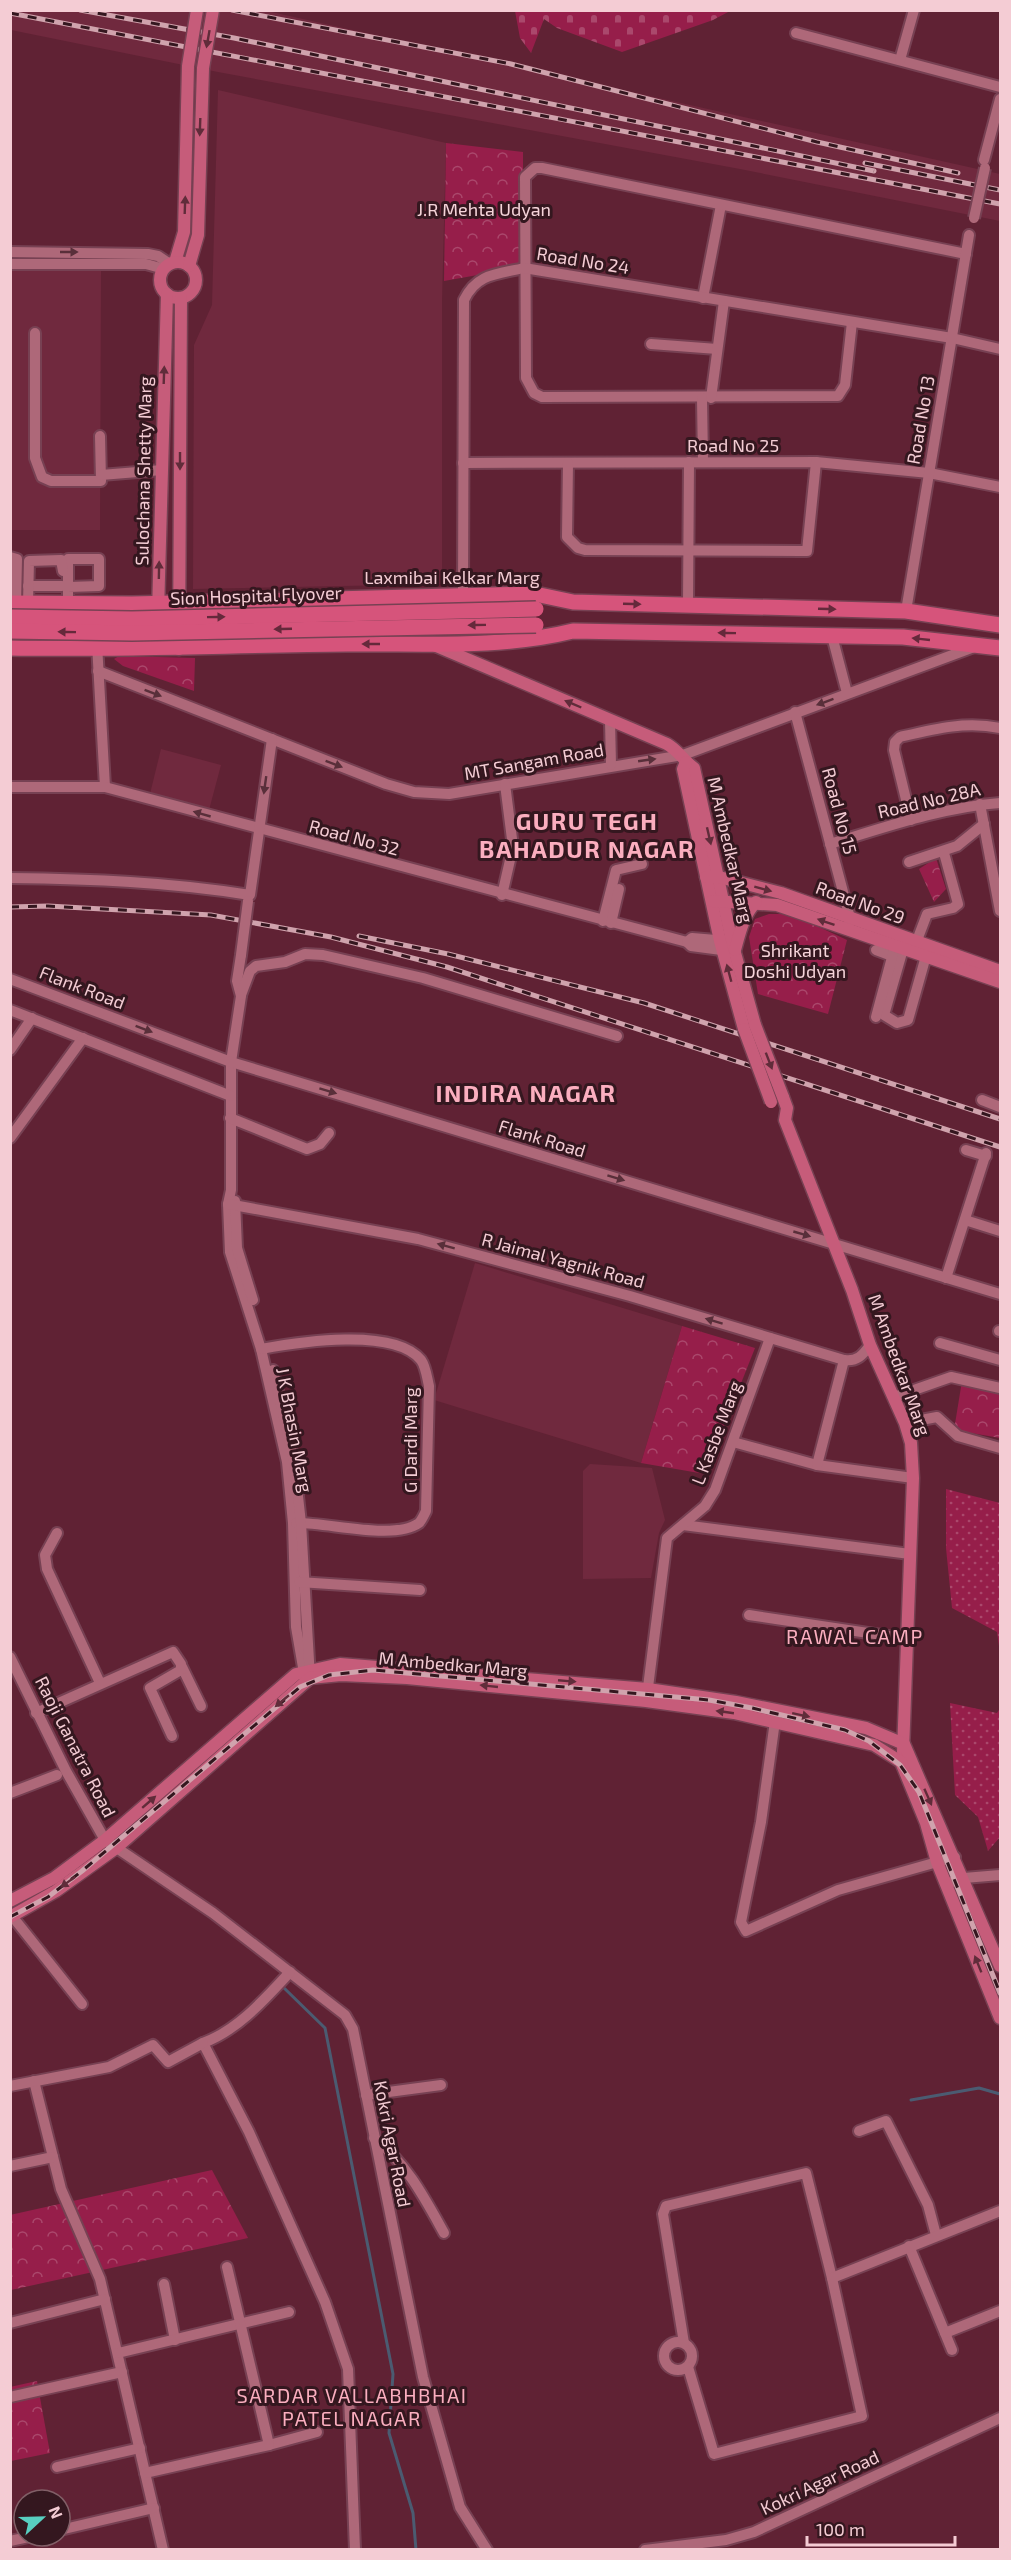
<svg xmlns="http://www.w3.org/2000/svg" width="1011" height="2560" viewBox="0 0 1011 2560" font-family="'Exo 2',sans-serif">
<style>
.built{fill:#70293e}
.grass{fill:url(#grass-dots)}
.cemetery{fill:url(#cemetery-stones)}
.park{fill:url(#park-crowns)}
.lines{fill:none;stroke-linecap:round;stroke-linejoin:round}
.stream{stroke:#4b5b71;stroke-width:3}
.minor-casing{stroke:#774153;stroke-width:14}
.major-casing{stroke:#774153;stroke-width:15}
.highway-casing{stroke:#774153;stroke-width:18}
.minor{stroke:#ae6879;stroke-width:10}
.major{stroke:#c65c7a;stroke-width:12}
.highway{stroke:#d6547b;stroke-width:15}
.rail-casing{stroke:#d0a3ad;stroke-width:5}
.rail{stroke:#34171f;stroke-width:3;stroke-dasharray:9;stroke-linecap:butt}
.minor-bridge-casing{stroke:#774153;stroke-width:14;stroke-linecap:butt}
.major-bridge-casing{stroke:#774153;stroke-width:15;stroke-linecap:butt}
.highway-bridge-casing{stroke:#774153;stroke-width:18;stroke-linecap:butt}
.minor-bridge{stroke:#ae6879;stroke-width:10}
.major-bridge{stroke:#c65c7a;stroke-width:12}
.highway-bridge{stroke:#d6547b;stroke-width:15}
.oneway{fill:#602c3a}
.oneway2{fill:#592f3a}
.oneway3{fill:#65293b}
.labels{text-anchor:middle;stroke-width:6;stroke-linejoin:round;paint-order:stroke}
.park-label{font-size:18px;fill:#f6d4da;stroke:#34171f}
.street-label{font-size:18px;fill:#f4ccd4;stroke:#34171f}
.neighbourhood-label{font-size:20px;letter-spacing:1.5px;fill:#fbaebf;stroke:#34171f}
.district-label{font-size:24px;font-weight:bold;letter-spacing:1.5px;fill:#fbaebf;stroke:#34171f}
</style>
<defs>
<pattern id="grass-dots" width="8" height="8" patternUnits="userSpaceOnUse" patternTransform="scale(1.5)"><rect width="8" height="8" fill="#961e4a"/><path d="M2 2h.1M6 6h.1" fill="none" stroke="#aa486c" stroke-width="1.8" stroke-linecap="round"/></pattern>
<pattern id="cemetery-stones" width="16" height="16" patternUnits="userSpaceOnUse" patternTransform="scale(1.5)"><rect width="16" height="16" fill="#961e4a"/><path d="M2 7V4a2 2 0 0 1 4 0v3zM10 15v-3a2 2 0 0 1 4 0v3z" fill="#aa486c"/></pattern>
<pattern id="park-crowns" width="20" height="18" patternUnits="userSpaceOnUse" patternTransform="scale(1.5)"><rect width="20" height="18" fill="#961e4a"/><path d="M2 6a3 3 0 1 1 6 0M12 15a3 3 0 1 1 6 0" fill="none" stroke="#aa486c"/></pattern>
</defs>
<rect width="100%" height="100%" fill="#602234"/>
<!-- built -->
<g class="built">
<polygon points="10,11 267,11 1000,174 1000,221 740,169 218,72 11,30"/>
<polygon points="218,90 446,143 442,302 442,584 193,589 194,345 212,305"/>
<polygon points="10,267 101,267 100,530 11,530"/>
<polygon points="161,749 221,765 209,810 150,794"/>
<polygon points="475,1263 682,1326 641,1463 434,1400"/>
<polygon points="590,1464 652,1468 665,1520 659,1533 651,1578 583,1579 583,1471"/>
</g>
<!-- grass -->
<g class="grass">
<polygon points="946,1489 1000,1503 1000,1653 997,1632 952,1608 946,1548"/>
<polygon points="950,1703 997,1713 1000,1708 1000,1837 988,1851 978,1817 955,1795"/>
</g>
<!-- cemetery -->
<polygon class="cemetery" points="515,11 515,10 730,11 713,20 622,52 557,28 544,19 531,53 520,38"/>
<!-- park -->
<g class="park">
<polygon points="446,143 523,152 523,267 444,281"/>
<polygon points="119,656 195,658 194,691 123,666 114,659"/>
<polygon points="936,858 946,889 934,902 919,869"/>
<polygon points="769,914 791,914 847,940 828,1014 758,994 749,937 755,919"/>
<polygon points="682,1326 755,1348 705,1474 641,1463"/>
<polygon points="962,1381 1000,1388 1000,1438 954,1430"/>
<polygon points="212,2170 248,2238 11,2290 10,2215"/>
<polygon points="37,2381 50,2453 11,2461 10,2387"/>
</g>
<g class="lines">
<!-- stream -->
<g class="stream">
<polyline points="283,1987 325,2028 393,2374 389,2433 413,2513 416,2550"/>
<polyline points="911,2100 979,2088 1000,2094"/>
</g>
<!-- minor casing -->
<g class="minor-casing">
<g id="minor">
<polyline points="796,33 1000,87"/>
<polyline points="900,60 914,10"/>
<polyline points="984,160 1000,99"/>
<polyline points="10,252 148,254 158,256 170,264"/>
<polyline points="10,264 146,264 164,269"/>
<polyline points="703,298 721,205"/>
<polyline points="852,322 845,385 838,396 542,397 534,393 526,378 525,177 535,168 542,168 966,254"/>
<polyline points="35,333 35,458 42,477 51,481 101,481 100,436"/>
<polyline points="651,344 717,349"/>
<polyline points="702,398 703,462"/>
<polyline points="711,398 724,301"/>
<polyline points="463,463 816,462 929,473 1000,487"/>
<polyline points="568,463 567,537 578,548 585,550 800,551 807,551 816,462"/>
<polyline points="101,475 162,470"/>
<polyline points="10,557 17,559 16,603"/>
<polyline points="28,586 62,586"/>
<polyline points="68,587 99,586 99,559 68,559 68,604"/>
<path d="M 463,596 L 464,300 C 477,273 498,274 524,268 L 952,338 L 1000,349"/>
<polyline points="28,603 29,561 61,560 63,571"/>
<polyline points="688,605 689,462"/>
<polyline points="906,611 969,235"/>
<polyline points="96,626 105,787"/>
<polyline points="832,636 847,693"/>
<polyline points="98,671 386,784 414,792 449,794 683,755 974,647"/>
<polyline points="795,712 850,918 849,924"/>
<polyline points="610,720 611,765"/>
<polyline points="10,787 105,787 687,942"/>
<polyline points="980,804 1000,911"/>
<path d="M 911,820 L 894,750 L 895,742 L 900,737 C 934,729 965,721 1000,728"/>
<path d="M 830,844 C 886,827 943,807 1000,803"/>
<polyline points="909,862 957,846 984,824"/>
<path d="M 10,878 C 91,879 170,882 250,895 L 272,739"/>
<polyline points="502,895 513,847 505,784"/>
<polyline points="603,921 616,870 642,864"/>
<polyline points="611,923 619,889"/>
<polyline points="728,941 692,938 687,942 691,946 729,951"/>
<polyline points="916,943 927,914 953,908 958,904 944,853"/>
<polyline points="903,949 884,1015 897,1023 908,1020 926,956"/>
<polyline points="876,950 892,956"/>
<polyline points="241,955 237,981 241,996 231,1062 231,1190 228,1204 230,1252 261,1349 287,1462 293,1523 296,1627 305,1679"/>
<polyline points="10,979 231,1062 1000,1294"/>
<polyline points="241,995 250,971 256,966 285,962 305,954 323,955 423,978 617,1036"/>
<polyline points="10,1010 231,1096"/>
<polyline points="876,1017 895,946"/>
<polyline points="10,1050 32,1018"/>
<polyline points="982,1100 1000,1107"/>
<polyline points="230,1118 307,1149 320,1144 329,1133"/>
<polyline points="10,1138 83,1038"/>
<polyline points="966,1150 986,1156"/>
<polyline points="235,1201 237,1248 253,1300"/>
<path d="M 228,1204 L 418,1239 L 630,1296 L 844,1360 C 857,1362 863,1355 870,1345"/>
<polyline points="965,1220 1000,1231"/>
<polyline points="946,1278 986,1153"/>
<polyline points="999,1331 1000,1331"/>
<polyline points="940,1343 1000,1360"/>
<path d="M 261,1349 C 299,1342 394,1327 421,1360 C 426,1367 427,1378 429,1386 L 426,1511 C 424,1515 422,1520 419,1523 C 394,1541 327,1522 296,1523"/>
<polyline points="273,1370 294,1461 301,1523 310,1678"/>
<polyline points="894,1397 951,1377 1000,1388"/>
<polyline points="905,1423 937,1417 958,1436 1000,1448"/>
<polyline points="733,1442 817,1465 913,1478"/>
<polyline points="817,1465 844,1360"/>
<polyline points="683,1525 910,1554"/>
<polyline points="57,1533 45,1555 47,1569 100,1683"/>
<polyline points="299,1582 420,1590"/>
<polyline points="749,1615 908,1639"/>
<polyline points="10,1657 66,1771 105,1840 213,1913 345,2015 353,2029 423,2377 460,2507 487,2550"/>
<polyline points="182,1667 201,1706"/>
<polyline points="647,1695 667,1538 705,1506 715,1490 770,1338"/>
<polyline points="36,1713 173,1652 181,1664 181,1670 150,1688 172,1736"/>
<polyline points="776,1714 761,1822 741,1922 746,1931 838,1890 955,1857"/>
<polyline points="10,1793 57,1775"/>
<polyline points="946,1884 964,1878 1000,1875"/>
<polyline points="12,1916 82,2004"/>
<path d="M 290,1972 C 265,1999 238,2030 203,2043 L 249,2132 L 325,2302 L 348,2369 L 355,2550"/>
<polyline points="34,2081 61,2189 100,2279 163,2550"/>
<polyline points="10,2086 109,2067 153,2045 168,2062 203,2043"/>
<polyline points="366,2095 441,2085"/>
<polyline points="859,2131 886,2121 928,2205 936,2235"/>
<path d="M 374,2138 C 407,2164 424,2197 444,2233"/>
<polyline points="10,2166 53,2157"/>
<polyline points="909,2246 952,2350"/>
<polyline points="164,2284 175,2340"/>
<polyline points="10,2323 105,2299"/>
<polyline points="945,2333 1000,2311"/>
<circle cx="678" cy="2356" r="14"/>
<polyline points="684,2343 663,2214 666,2206 806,2173 832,2278"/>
<polyline points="118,2353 289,2312"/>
<polyline points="688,2367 714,2454 862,2416 832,2278 1000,2211"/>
<polyline points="10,2397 122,2372"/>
<polyline points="269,2445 317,2432"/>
<polyline points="57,2467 140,2448"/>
<polyline points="145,2473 269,2445 227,2267"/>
<polyline points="60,2530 154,2508"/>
<polyline points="10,2541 33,2536"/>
<polyline points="645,2550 726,2540 754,2532 1000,2418"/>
</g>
</g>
<!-- major casing -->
<g class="major-casing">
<g id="major">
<polyline points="175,262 184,232 188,66"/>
<circle cx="178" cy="280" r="18"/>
<polyline points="189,266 198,235 203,68"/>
<polyline points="158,612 167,294"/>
<path d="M 434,645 L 667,744 C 679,751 683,760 694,768 L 732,942 L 755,1025"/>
<polyline points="179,649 181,298"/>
<polyline points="686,762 683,769 720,941 744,1029"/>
<polyline points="706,877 719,877 781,893 1000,971"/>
<polyline points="712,901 777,905 1000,982"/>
<path d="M 735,950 C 740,932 743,916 756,902"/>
<polyline points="783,1097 787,1108 785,1120 852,1290 870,1345 905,1423 911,1443 913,1478 903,1752"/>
<polyline points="10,1901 54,1878 105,1840 296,1674 340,1664 648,1689 736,1702 866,1728 904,1744 1000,1966"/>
<polyline points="10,1917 56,1891 116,1848 310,1678 341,1675 407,1678 646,1701 734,1713 874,1745 901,1762 926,1823 937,1862 1000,2018"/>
</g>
</g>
<!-- highway casing -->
<g class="highway-casing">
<g id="highway">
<polyline points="10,603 132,604 535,594 573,602 906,611 1000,625"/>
<path d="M 10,648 C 123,650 235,645 347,644 C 422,643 500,649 573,631 L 903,637 L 1000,648"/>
</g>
</g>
<!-- minor -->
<use href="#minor" class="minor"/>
<!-- major -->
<use href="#major" class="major"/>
<!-- highway -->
<use href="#highway" class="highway"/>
<!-- rail casing -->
<g class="rail-casing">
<g id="rail">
<polyline points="80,10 234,38 874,171"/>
<polyline points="232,10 511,64 817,142 958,173"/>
<polyline points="10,13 1000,204"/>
<polyline points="865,163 1000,190"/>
<polyline points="10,907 48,906 211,915 331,937 447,967 1000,1147"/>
<polyline points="359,936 448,954 644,1003 1000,1119"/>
<polyline points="10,1917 48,1897 82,1871 300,1687 329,1675 373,1670 709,1700 752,1708 845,1730 869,1741 900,1765 919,1792 1000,1993"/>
</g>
</g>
<!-- rail -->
<use href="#rail" class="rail"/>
<!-- minor-bridge casing -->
<g class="minor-bridge-casing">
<g id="minor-bridge">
<polyline points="974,218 985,168"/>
<polyline points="241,955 248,901"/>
</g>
</g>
<!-- major-bridge casing -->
<g class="major-bridge-casing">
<g id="major-bridge">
<polyline points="188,66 197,10"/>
<polyline points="203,68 213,10"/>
<polyline points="755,1025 783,1097"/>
<polyline points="744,1029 771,1102"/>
</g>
</g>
<!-- highway-bridge casing -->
<g class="highway-bridge-casing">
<g id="highway-bridge">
<polyline points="10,617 132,619 536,609"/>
<polyline points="10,631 132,633 536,625"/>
</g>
</g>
<!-- minor-bridge -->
<use href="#minor-bridge" class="minor-bridge"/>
<!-- major-bridge -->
<use href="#major-bridge" class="major-bridge"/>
<!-- highway-bridge -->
<use href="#highway-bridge" class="highway-bridge"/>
</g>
<!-- one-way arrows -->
<defs><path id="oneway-solid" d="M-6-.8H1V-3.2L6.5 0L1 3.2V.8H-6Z" transform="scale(1.5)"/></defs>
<g class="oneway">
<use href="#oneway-solid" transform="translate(208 39) rotate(100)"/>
<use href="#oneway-solid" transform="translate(200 127) rotate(92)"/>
<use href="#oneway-solid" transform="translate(185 205) rotate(-88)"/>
<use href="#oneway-solid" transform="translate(164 375) rotate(-88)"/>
<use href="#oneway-solid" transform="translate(180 461) rotate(90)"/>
<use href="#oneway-solid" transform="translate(159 570) rotate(-89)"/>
<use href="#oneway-solid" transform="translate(573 704) rotate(-157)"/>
<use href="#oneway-solid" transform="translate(709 836) rotate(77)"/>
<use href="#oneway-solid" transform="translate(763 889) rotate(15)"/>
<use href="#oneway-solid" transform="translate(826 922) rotate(-161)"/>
<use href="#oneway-solid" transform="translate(729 973) rotate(-105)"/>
<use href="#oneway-solid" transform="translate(769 1061) rotate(69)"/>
<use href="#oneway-solid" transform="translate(567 1681) rotate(5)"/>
<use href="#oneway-solid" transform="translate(489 1686) rotate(-174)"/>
<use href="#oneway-solid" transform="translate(282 1701) rotate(140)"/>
<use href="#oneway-solid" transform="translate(725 1712) rotate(-172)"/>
<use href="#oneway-solid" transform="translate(801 1715) rotate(12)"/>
<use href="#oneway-solid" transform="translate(928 1797) rotate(66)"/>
<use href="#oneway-solid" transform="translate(149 1802) rotate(-41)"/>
<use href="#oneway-solid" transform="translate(68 1882) rotate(144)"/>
<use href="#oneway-solid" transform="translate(978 1964) rotate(-112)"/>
</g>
<g class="oneway2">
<use href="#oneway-solid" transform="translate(69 252)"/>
<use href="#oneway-solid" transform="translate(153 693) rotate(21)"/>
<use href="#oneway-solid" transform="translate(825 702) rotate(160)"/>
<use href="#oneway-solid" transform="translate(647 760) rotate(-8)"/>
<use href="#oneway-solid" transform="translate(334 764) rotate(21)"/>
<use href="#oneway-solid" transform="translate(265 785) rotate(98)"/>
<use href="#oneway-solid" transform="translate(202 814) rotate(-164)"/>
<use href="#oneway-solid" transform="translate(144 1029) rotate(21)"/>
<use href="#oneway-solid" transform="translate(328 1091) rotate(17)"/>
<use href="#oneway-solid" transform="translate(616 1178) rotate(17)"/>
<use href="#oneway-solid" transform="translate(802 1234) rotate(16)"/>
<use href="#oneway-solid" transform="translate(446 1246) rotate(-165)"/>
<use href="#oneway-solid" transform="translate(714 1321) rotate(-163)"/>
</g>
<g class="oneway3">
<use href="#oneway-solid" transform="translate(632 604) rotate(2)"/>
<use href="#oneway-solid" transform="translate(827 609) rotate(2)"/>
<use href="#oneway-solid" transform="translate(216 617) rotate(-1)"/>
<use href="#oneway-solid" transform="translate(477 625) rotate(179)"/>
<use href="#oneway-solid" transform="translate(283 629) rotate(178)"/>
<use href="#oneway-solid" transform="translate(67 632) rotate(-179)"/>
<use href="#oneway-solid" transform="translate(727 633) rotate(-179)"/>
<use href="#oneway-solid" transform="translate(921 639) rotate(-174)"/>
<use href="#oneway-solid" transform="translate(371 644) rotate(180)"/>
</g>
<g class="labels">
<!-- park labels -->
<g class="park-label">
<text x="484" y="216">J.R Mehta Udyan</text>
<text x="795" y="957">Shrikant<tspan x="795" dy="21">Doshi Udyan</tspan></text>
</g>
<!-- street labels -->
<g class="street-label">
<text transform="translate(583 261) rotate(9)" y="6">Road No 24</text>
<text transform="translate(921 420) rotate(-80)" y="6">Road No 13</text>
<text x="733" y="452">Road No 25</text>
<text transform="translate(144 471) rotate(-89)" y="6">Sulochana Shetty Marg</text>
<text x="452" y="584">Laxmibai Kelkar Marg</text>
<text transform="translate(256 596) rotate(-2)" y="6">Sion Hospital Flyover</text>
<text transform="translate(534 762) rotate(-10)" y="6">MT Sangam Road</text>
<text transform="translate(929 801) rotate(-13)" y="6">Road No 28A</text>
<text transform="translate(839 811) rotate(75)" y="6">Road No 15</text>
<text transform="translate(354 838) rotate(15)" y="6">Road No 32</text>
<text transform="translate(730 850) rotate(77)" y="6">M Ambedkar Marg</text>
<text transform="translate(860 903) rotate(20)" y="6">Road No 29</text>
<text transform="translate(82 988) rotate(21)" y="6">Flank Road</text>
<text transform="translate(542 1139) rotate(17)" y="6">Flank Road</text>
<text transform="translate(563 1261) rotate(15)" y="6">R Jaimal Yagnik Road</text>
<text transform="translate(899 1365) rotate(70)" y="6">M Ambedkar Marg</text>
<text transform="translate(294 1430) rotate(79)" y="6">J K Bhasin Marg</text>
<text transform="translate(717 1433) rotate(-69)" y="6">L Kasbe Marg</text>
<text transform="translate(411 1440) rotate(-90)" y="6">G Dardi Marg</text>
<text transform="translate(453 1665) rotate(5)" y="6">M Ambedkar Marg</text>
<text transform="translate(75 1747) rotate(63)" y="6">Raoji Ganatra Road</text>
<text transform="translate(392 2144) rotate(79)" y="6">Kokri Agar Road</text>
<text transform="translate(820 2483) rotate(-25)" y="6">Kokri Agar Road</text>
</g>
<!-- neighbourhood labels -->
<g class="neighbourhood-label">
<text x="855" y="1644">RAWAL CAMP</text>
<text x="352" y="2403">SARDAR VALLABHBHAI<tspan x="352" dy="23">PATEL NAGAR</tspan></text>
</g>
<!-- district labels -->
<g class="district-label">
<text x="587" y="830">GURU TEGH<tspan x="587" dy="28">BAHADUR NAGAR</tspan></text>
<text x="526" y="1102">INDIRA NAGAR</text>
</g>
</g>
<!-- border -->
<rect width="1011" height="2560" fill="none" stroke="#f4ccd4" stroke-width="24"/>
<!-- north arrow -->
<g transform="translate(42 2518) rotate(68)"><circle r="28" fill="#34171f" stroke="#815f67" stroke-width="1.5"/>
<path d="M0-4.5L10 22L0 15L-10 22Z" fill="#58cec0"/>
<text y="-9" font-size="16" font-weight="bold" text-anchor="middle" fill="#f4ccd4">N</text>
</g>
<!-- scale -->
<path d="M807 2536v9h148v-9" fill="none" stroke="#f4ccd4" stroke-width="3"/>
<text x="816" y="2536" font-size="18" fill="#f4ccd4" stroke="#34171f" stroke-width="4.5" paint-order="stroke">100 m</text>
</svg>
